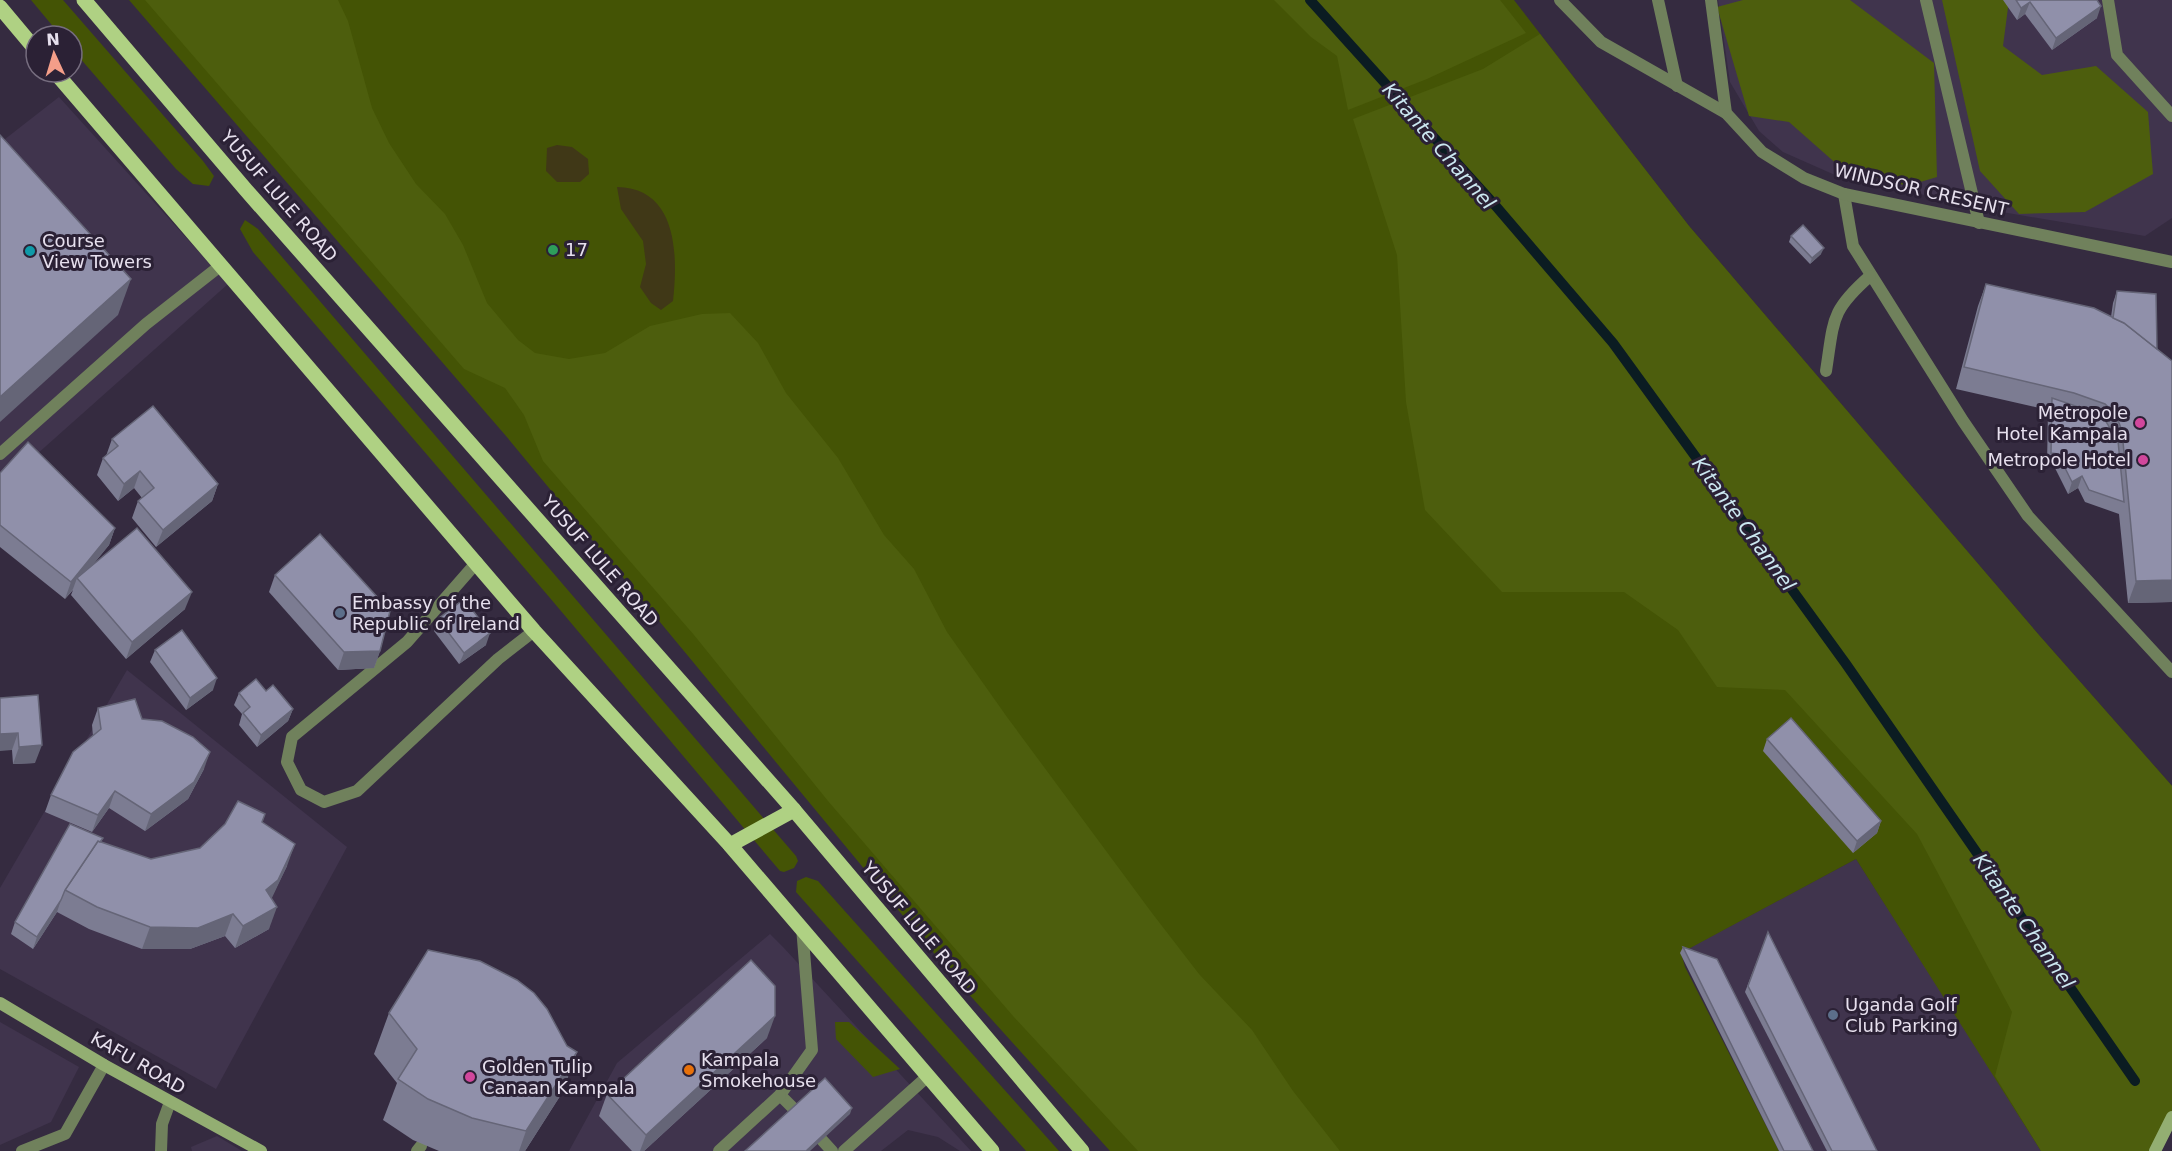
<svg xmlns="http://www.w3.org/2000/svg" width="2172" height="1151" viewBox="0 0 2172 1151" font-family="'DejaVu Sans',sans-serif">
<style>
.built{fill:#40344d}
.green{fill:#445405}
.forest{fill:#4d5e0d}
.sand{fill:#403817}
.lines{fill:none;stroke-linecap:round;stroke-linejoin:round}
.stream{stroke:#0b1c22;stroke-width:10}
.lane{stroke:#70815c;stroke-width:12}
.street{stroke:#70815c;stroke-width:12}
.secondary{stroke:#93ae72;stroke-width:12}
.primary{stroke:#afd183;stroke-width:15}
.wall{fill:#7c7c92}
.shaded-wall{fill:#656577}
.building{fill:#9090aa;stroke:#656577;stroke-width:1.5}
.leisure-dot{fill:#2e9e5b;stroke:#2b2135;stroke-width:2}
.culture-dot{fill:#0f9aa8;stroke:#2b2135;stroke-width:2}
.hotel-dot{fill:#d1479c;stroke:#2b2135;stroke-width:2}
.service-dot{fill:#5c6f8a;stroke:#2b2135;stroke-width:2}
.food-dot{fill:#e8710a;stroke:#2b2135;stroke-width:2}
.labels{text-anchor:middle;stroke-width:6;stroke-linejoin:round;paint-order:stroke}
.street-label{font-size:18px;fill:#e7e0ee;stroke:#2b2135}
.poi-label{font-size:18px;fill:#e7e0ee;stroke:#2b2135;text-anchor:start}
.water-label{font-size:20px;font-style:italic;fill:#cbe7f0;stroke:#2b2135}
</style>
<rect width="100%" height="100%" fill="#352b40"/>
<!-- built -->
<g class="built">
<polygon points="1718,0 2172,0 2172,218 2145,236 1996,211 1835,175 1783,152 1759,131 1730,82"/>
<polygon points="59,97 228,284 0,487 0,143"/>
<polygon points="127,670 347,847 216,1089 0,969 0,888"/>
<polygon points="1856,859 1995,1076 2041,1151 1780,1151 1680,953"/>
<polygon points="770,934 783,947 971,1151 960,1151 938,1137 908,1130 881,1151 569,1151 617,1063"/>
<polygon points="0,1022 79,1067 51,1122 0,1145"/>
<polygon points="217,1136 242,1151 192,1151 191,1147"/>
</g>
<!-- green -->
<g class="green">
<polygon points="31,0 63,0 203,161 214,176 209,186 193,184 176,169 72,49 72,36 61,36"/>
<polygon points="129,0 1514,0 1689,226 2038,634 2172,786 2041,1151 1856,859 1681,953 1685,967 1779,1151 1110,1151 957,981 506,436"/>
<polygon points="245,220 258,229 796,856 798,861 794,868 784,872 780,871 550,598 253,252 240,229"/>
<polygon points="806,877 818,881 1059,1151 1026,1151 796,892 797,881"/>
<polygon points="835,1022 849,1022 900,1069 873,1077 836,1039"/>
</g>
<!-- forest -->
<g class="forest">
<polygon points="145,0 338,0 348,21 372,108 389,143 416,184 445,214 463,245 487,303 518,340 535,353 569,359 605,353 650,326 702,314 730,313 758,343 786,393 838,458 884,535 914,569 947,632 1007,717 1152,913 1199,974 1252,1030 1293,1091 1340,1151 1138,1151 1013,1016 828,801 694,635 543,461 524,415 505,388 464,369"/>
<polygon points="1274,0 1500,0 1526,33 1427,79 1348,110 1337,56 1311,37"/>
<polygon points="1743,0 1850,0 1934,63 1937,177 1907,186 1840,167 1789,122 1749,116 1717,7"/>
<polygon points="1942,0 2009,0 2003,46 2042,75 2096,66 2148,112 2153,174 2085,212 2019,214 1980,171"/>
<polygon points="1540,34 1689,226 2038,634 2172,786 2172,1114 2157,1151 2041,1151 1995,1076 2012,1012 1917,834 1785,690 1717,687 1678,630 1624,592 1502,592 1425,510 1406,402 1397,255 1353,119 1483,69"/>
</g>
<!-- sand -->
<g class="sand">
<polygon points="557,145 572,147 588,159 589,174 580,182 557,182 546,171 547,148"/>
<path d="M 617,187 C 678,188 678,256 673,301 L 661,310 L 651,303 L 640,287 L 646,264 L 643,241 L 621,209 Z"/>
</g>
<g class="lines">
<!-- stream -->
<polyline class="stream" points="1310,0 1494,204 1613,343 1846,664 2135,1081"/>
<!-- lane -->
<g class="lane">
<polyline points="1560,0 1601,42 1726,113"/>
<polyline points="1658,0 1677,86"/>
<polyline points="1926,0 1979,223"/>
<polyline points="2108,0 2117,55 2172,116"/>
<polyline points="1844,194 1853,246 1963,421 2028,516 2172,672"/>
<path d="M 1826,371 C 1834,320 1830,311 1870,276"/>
<polyline points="0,454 146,324 220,266"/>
<polyline points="477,562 407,642 292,737 287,762 301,790 324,802 357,791 498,659 534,631"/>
<polyline points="794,1109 780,1095 812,1050 802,927"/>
<polyline points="822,1140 832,1151"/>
<polyline points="22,1151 65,1134 104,1065"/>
<polyline points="417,1151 421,1146"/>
<polyline points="719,1151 780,1095"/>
<polyline points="844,1151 928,1076"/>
</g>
<!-- street -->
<g class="street">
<polyline points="1711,0 1726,113 1762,152 1804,178 1844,194 2172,262"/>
<polyline points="161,1151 162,1124 170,1102"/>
</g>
<!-- secondary -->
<g class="secondary">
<polyline points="0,1003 104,1065 261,1151"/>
<polyline points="2155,1151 2172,1117"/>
</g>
<!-- primary -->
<g class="primary">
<polyline points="84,0 246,190 794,810 1082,1151"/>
<polyline points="0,7 36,50"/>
<polyline points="55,72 534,631 730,845 992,1151"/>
<polyline points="730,845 794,810"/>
</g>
</g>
<!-- wall -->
<g class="wall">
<polygon points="2003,0 2097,0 2097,18 2052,50 2025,14 2017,20"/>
<polygon points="1791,236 1821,254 1810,264 1789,242"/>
<polygon points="1986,284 2111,317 2113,303 2117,291 2157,349 2172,602 2128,603 2119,514 2085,502 2078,488 2068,494 2054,466 2047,465 2048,410 1956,389 1978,306"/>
<polygon points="112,439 218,484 212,501 156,547 132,518 138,501 142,498 134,488 118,501 97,475 103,458 106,456"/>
<polygon points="0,473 115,528 109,545 94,563 185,609 126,659 71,595 73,590 65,599 0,547"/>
<polygon points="275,575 380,651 374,668 338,670 269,592"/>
<polygon points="438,619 486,645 459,664 434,631"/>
<polygon points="155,650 213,690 186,710 150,662"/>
<polygon points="266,691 293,709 288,721 257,747 239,725 242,714 234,705 239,693"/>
<polygon points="0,698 35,763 13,764 12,750"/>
<polygon points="98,708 142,719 204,769 188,799 145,831 109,808 92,832 45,812 51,795 93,736 92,725"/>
<polygon points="1767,739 1881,821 1877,833 1853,853 1763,751"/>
<polygon points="103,838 101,842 151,859 200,848 287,866 271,898 269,929 235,948 225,936 190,949 142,949 89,929 57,912 33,949 11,934 15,922"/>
<polygon points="1768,932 1877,1151 1827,1151 1745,992"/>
<polygon points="1683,947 1813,1151 1779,1151 1680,953"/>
<polygon points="389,1013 567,1046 577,1052 562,1093 525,1151 439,1151 413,1140 383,1120 397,1083 374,1054"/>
<polygon points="767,1038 644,1151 632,1151 599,1116 607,1094"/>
</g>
<!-- shaded-wall -->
<g class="shaded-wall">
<polygon points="2030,2 2025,14 2017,20 2021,8"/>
<polygon points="2101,6 2097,18 2052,50 2056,38"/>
<polygon points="1824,248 1821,254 1810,264 1812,258"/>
<polygon points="131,279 118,315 0,422 0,397"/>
<polygon points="140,471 134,488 118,501 124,484"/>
<polygon points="2082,476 2078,488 2068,494 2072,482"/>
<polygon points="218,484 212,501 156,547 163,530"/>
<polygon points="115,528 109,545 80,581 77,578 73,589 65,599 71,582"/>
<polygon points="2172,580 2172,602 2128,603 2136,581"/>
<polygon points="192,592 185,609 126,659 132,642"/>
<polygon points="490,633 486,645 459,664 464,653"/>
<polygon points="380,651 374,668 338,670 344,652"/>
<polygon points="217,678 213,690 186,710 190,698"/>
<polygon points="293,709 288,721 257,747 261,735"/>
<polygon points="18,733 12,750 0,751 0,734"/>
<polygon points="42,745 35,763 13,764 19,747"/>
<polygon points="210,752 204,769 188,799 145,831 151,814"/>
<polygon points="115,791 109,808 92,832 98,815"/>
<polygon points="1881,821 1877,833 1853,853 1857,841"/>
<polygon points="295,844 287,866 270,902 266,890"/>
<polygon points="61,900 57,912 33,949 37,937"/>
<polygon points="277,907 269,929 235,948 243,926"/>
<polygon points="233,914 225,936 190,949 142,949 150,927"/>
<polygon points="775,1016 767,1038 644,1151 640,1151 646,1135"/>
<polygon points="577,1052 562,1093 525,1151 519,1151 526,1131"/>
<polygon points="852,1108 850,1114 810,1151 806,1151"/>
</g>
<!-- building -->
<g class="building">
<polygon points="2016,0 2097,0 2101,6 2056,38 2030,2 2021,8"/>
<polygon points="0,135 131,279 0,397"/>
<polygon points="1803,225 1824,248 1812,258 1791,236"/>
<polygon points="1986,284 2094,308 2124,323 2172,361 2172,580 2136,581 2122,431 2116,415 2105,404 2074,393 1964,367"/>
<polygon points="2117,291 2156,294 2157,349 2124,323 2113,318"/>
<polygon points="2052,398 2102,415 2118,441 2124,502 2089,490 2082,476 2072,482 2058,454 2051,453"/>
<polygon points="153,406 218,484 163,530 138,501 154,488 140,471 124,484 103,458 118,446 112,439"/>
<polygon points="28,442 115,528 71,582 0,525 0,473"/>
<polygon points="137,528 192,592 132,642 77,578"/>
<polygon points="320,534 390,611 380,651 344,652 275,575"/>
<polygon points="464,599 490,633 464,653 438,619"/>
<polygon points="182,630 217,678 190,698 155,650"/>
<polygon points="256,679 266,691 273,685 293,709 261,735 243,713 250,707 239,693"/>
<polygon points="38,695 42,745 19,747 18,733 0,734 0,698"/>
<polygon points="135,699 142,719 162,721 193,737 210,752 194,782 151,814 115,791 98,815 51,795 73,752 101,729 98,708"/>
<polygon points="1791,718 1881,821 1857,841 1767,739"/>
<polygon points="238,801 265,814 262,822 295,844 278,880 266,890 277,907 243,926 233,914 198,928 150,927 97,907 65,890 98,841 151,859 200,848 225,824"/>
<polygon points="70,824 103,838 100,842 98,841 65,890 61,900 37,937 15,922"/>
<polygon points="1768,932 1877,1151 1832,1151 1748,986"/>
<polygon points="1683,947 1717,959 1813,1151 1784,1151"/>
<polygon points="428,950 480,961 517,980 534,993 547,1009 567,1046 577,1052 526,1131 472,1118 428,1099 398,1079 417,1049 389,1013"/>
<polygon points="751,960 775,986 775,1016 646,1135 607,1094"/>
<polygon points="825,1078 852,1108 806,1151 745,1151"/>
</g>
<!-- markers -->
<circle class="leisure-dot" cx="553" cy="250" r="6"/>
<circle class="culture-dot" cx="30" cy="251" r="6"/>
<g class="hotel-dot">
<circle cx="2140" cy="423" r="6"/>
<circle cx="2143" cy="460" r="6"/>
<circle cx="470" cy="1077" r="6"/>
</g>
<g class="service-dot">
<circle cx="340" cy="613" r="6"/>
<circle cx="1833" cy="1015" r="6"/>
</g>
<circle class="food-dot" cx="689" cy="1070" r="6"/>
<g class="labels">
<!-- street labels -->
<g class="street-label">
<text transform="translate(1921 190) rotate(13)" y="6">WINDSOR CRESENT</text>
<text transform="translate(279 196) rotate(49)" y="6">YUSUF LULE ROAD</text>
<text transform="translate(600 561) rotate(49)" y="6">YUSUF LULE ROAD</text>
<text transform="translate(919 928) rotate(50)" y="6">YUSUF LULE ROAD</text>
<text transform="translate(138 1063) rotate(30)" y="6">KAFU ROAD</text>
</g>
<!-- poi labels -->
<g class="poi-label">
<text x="42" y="247">Course<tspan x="42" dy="21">View Towers</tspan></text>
<text x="565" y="256">17</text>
<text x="2128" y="419" text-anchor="end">Metropole<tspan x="2128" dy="21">Hotel Kampala</tspan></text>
<text x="2131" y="466" text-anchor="end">Metropole Hotel</text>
<text x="352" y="609">Embassy of the<tspan x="352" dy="21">Republic of Ireland</tspan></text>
<text x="1845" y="1011">Uganda Golf<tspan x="1845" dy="21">Club Parking</tspan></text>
<text x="701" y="1066">Kampala<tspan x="701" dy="21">Smokehouse</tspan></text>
<text x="482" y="1073">Golden Tulip<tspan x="482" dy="21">Canaan Kampala</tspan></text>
</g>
<!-- water labels -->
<g class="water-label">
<text transform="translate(1439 146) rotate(49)" y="7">Kitante Channel</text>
<text transform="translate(1744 524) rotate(54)" y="7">Kitante Channel</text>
<text transform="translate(2024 921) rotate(55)" y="7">Kitante Channel</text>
</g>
</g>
<!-- north arrow -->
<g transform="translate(54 54) rotate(356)"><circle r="28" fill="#2b2135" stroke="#766d7f" stroke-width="1.5"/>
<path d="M0-4.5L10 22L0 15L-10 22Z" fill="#f49e89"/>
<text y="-9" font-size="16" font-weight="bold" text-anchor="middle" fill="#e7e0ee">N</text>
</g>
</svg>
